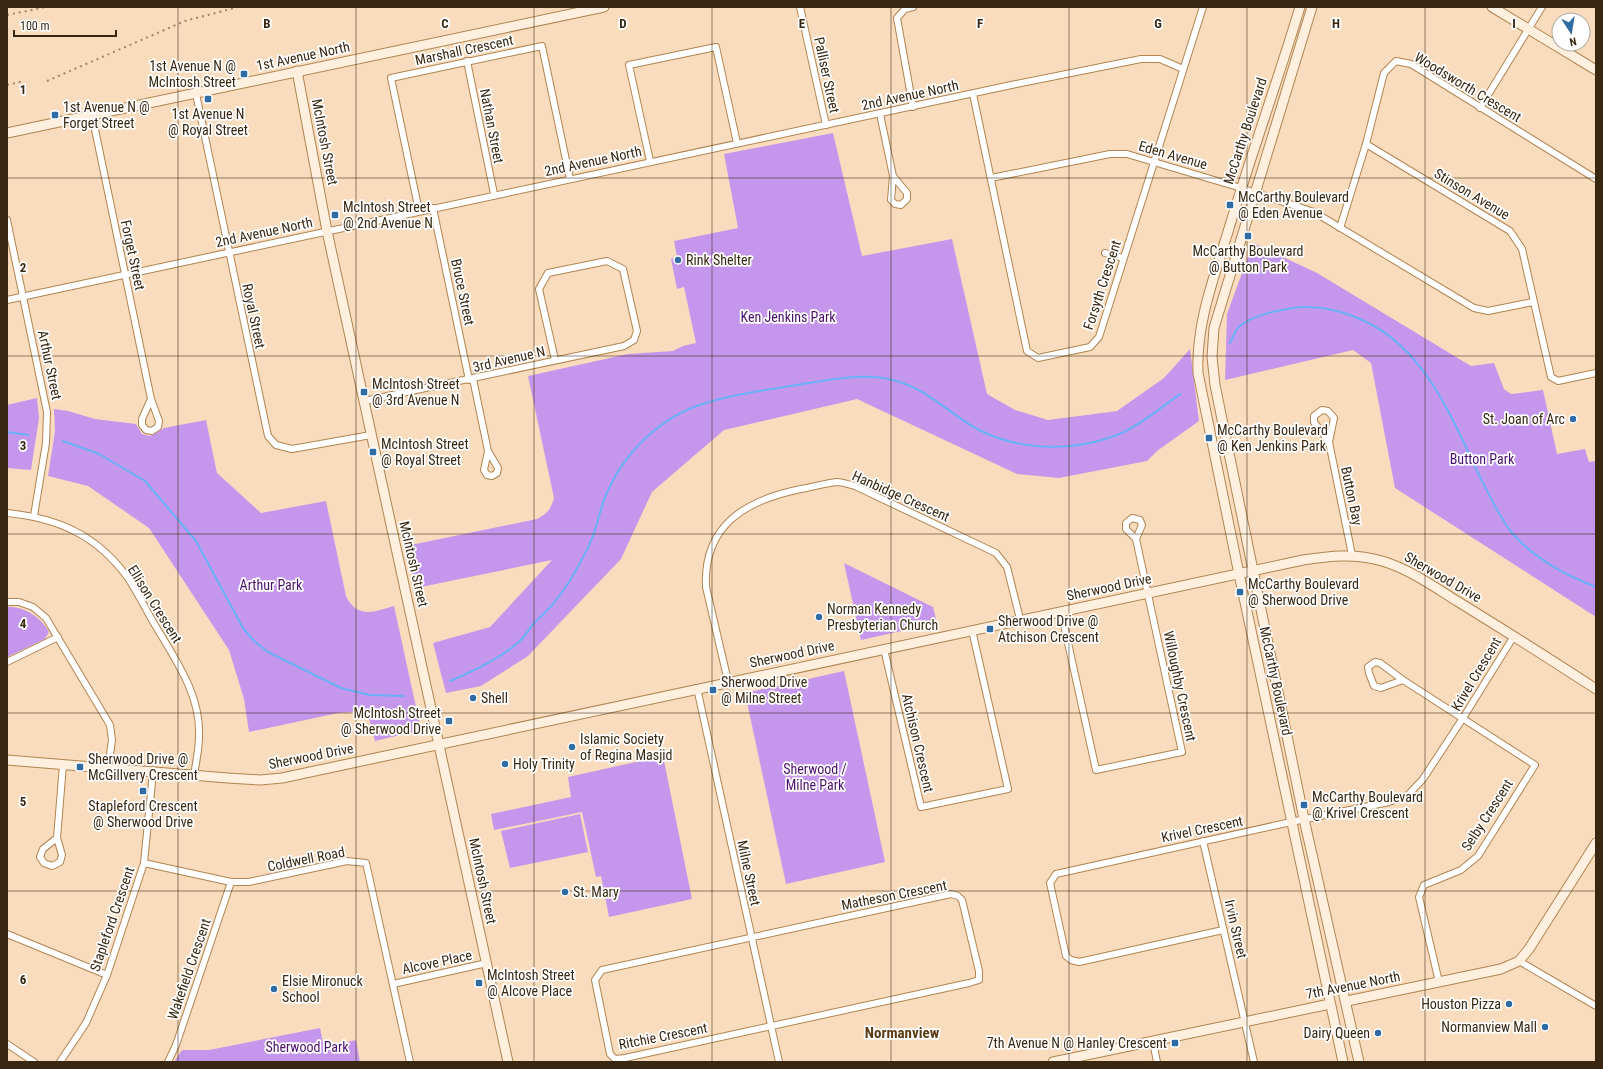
<svg xmlns="http://www.w3.org/2000/svg" width="1603" height="1069" viewBox="0 0 1603 1069" font-family="'Roboto Condensed',sans-serif">
<style>
.green{fill:#c597ec}
.lines{fill:none;stroke-linecap:round;stroke-linejoin:round}
.stream{stroke:#69b1f5;stroke-width:2}
.street-casing{stroke:#b18451;stroke-width:8}
.secondary-casing{stroke:#b18451;stroke-width:11}
.street{stroke:#fff;stroke-width:6}
.secondary{stroke:#feefdf;stroke-width:9}
.rail{stroke:#9e866b;stroke-width:2;stroke-dasharray:2 4;stroke-linecap:butt}
.grid{fill:none;stroke:#392711;stroke-width:1;stroke-opacity:0.55}
.poi-dot{fill:#2f6ca3;stroke:#fff;stroke-width:1.5}
.labels{text-anchor:middle;stroke-width:3.5;stroke-linejoin:round;paint-order:stroke}
.street-label{font-size:14px;fill:#392711;stroke:#fff}
.poi-label{font-size:14px;fill:#392711;stroke:#fff;text-anchor:start}
.park-label{font-size:14px;fill:#4b106c;stroke:#fff}
.neighbourhood-label{font-size:15px;font-weight:bold;fill:#5b3c14;stroke:#fff}
.grid-label{font-size:13px;text-anchor:middle;font-weight:bold;fill:#392711;stroke:#fff;stroke-width:3.5;stroke-linejoin:round;paint-order:stroke}
</style>
<rect width="100%" height="100%" fill="#f9dcbd"/>
<!-- green -->
<g class="green">
<path d="M 833,133 L 862,256 L 952,239 L 987,394 L 1015,410 L 1048,420 L 1117,411 L 1164,378 L 1190,349 L 1199,421 L 1157,451 L 1147,461 L 1059,478 L 1017,474 L 857,399 L 724,430 L 652,492 L 621,559 L 528,656 L 481,686 L 446,693 L 433,643 L 490,627 L 552,560 L 416,588 L 406,546 L 537,519 C 547,514 551,509 554,498 L 528,376 L 628,354 L 673,351 L 683,346 L 696,343 L 684,287 L 677,289 L 671,259 L 677,257 L 674,241 L 738,228 L 724,154 Z"/>
<polygon points="1253,243 1317,273 1471,366 1494,363 1504,389 1511,394 1543,390 1557,454 1585,449 1589,462 1596,461 1596,617 1395,488 1371,363 1353,350 1225,380 1227,314"/>
<polygon points="37,398 39,418 31,470 7,468 7,405"/>
<path d="M 54,409 L 68,411 L 95,419 L 136,424 L 142,434 L 150,436 L 164,428 L 206,420 L 217,473 L 261,513 L 326,501 L 346,596 C 357,619 374,612 394,606 L 421,730 L 375,741 L 367,711 L 338,713 L 249,732 L 244,699 L 229,650 L 149,528 L 88,486 L 48,476 L 55,431 Z"/>
<polygon points="844,563 933,607 937,623 861,640"/>
<path d="M 7,607 C 24,606 41,617 49,632 L 45,639 L 7,657 Z"/>
<polygon points="844,671 885,862 786,884 745,693"/>
<polygon points="663,756 692,899 609,917 601,876 596,877 582,812 494,830 491,814 571,797 568,777"/>
<polygon points="580,814 588,852 510,868 501,831"/>
<polygon points="320,1028 324,1047 356,1040 360,1062 174,1062 182,1050 209,1050"/>
</g>
<g class="lines">
<!-- stream -->
<g class="stream">
<path d="M 1230,343 C 1233,338 1235,330 1239,327 C 1250,316 1278,310 1293,308 C 1314,305 1335,309 1355,317 C 1424,343 1451,417 1481,479 C 1491,498 1499,517 1513,534 C 1534,558 1567,576 1596,587"/>
<polyline points="7,432 28,435"/>
<polyline points="63,441 99,454 145,481 196,541 243,628 254,641 268,652 341,688 370,695 404,696"/>
<path d="M 450,681 C 474,671 500,659 520,641 C 526,636 529,628 534,623 C 548,611 559,598 569,582 C 578,567 588,550 594,533 C 598,521 601,507 606,495 C 624,452 661,416 706,403 C 734,394 762,391 790,386 C 825,381 859,372 893,380 C 931,390 947,413 979,430 C 1023,452 1079,452 1124,432 C 1144,422 1162,407 1180,394"/>
</g>
<!-- street casing -->
<g class="street-casing">
<g id="street">
<polyline points="800,7 826,125"/>
<polyline points="913,7 905,9 897,18 913,107"/>
<polyline points="467,61 494,194"/>
<polyline points="196,94 268,436 276,445 292,449 371,435"/>
<polyline points="973,94 1027,351 1038,358 1090,347 1099,337 1203,7"/>
<polyline points="1480,108 1542,7"/>
<polyline points="880,114 893,176 891,200 895,204 901,205 907,199 907,193 893,176"/>
<polyline points="92,115 151,399 142,419 142,425 146,430 152,431 158,427 159,421 151,399"/>
<polyline points="1366,144 1510,231 1522,249 1551,377 1558,381 1596,373"/>
<polyline points="650,161 629,65 716,47 737,143"/>
<polyline points="991,178 1110,154 1127,154 1241,188 1314,212 1474,308 1488,311 1533,302"/>
<polyline points="433,208 469,380"/>
<polyline points="419,211 391,78 542,46 570,179"/>
<polyline points="7,220 47,412 46,443 34,516"/>
<polyline points="1340,228 1366,144 1384,73 1396,61 1411,64 1596,179"/>
<polyline points="1105,253 1123,258"/>
<polyline points="7,300 1016,84 1141,59 1160,59 1183,69"/>
<polyline points="473,379 488,451 498,468 497,473 492,476 487,475 484,470 488,451"/>
<polyline points="364,401 624,346 634,340 637,331 623,269 607,261 548,273 539,289 555,360"/>
<polyline points="1329,442 1314,422 1314,416 1322,410 1328,411 1334,418 1329,442 1352,555"/>
<path d="M 7,513 C 58,518 97,535 128,578 C 138,593 146,610 155,625 C 175,659 201,695 199,736 C 199,749 196,763 194,775"/>
<polyline points="7,602 19,602 33,607 46,618 110,725 112,740 108,769"/>
<polyline points="1061,611 1096,770 1182,752 1136,539 1126,529 1126,523 1132,518 1140,520 1142,525 1136,539"/>
<polyline points="884,649 921,807 1008,789 972,630"/>
<polyline points="7,662 58,637"/>
<polyline points="1403,680 1381,688 1374,686 1369,673 1368,667 1375,662 1380,663 1403,680 1535,765 1478,856 1461,870 1424,885 1419,897 1439,982"/>
<path d="M 728,681 L 706,587 C 703,525 746,500 801,489 C 813,487 826,483 837,482 C 843,482 850,485 855,486 L 996,553 L 1007,567 L 1020,619"/>
<polyline points="697,688 779,1062"/>
<polyline points="57,838 43,849 40,857 44,863 52,866 60,862 62,855 57,838 63,765"/>
<polyline points="1203,841 1254,1062"/>
<polyline points="144,863 231,882 249,882 347,861 366,863 410,1062"/>
<polygon points="951,894 958,896 962,900 979,971 979,980 969,983 625,1058 615,1059 610,1054 595,980 602,970"/>
<polyline points="1223,930 1079,962 1071,960 1066,956 1050,883 1056,874 1291,822 1389,802 1408,795 1423,779 1463,718 1514,636"/>
<polyline points="7,934 107,975"/>
<polyline points="1519,961 1596,1006"/>
<polyline points="393,984 487,963"/>
<polyline points="1153,1042 1157,1062"/>
<polyline points="7,1044 34,1062"/>
<polyline points="60,1062 86,1023 107,975 144,863 153,772"/>
<polyline points="168,1062 176,1045 231,882"/>
</g>
</g>
<!-- secondary casing -->
<g class="secondary-casing">
<g id="secondary">
<path d="M 1300,7 C 1277,83 1250,158 1227,235 C 1213,280 1196,325 1198,373 L 1239,574 L 1343,1062"/>
<polyline points="1312,7 1214,328 1212,357 1215,385 1304,819 1359,1062"/>
<polyline points="1492,7 1596,70"/>
<polyline points="297,71 327,231 508,1062"/>
<polyline points="7,133 604,7"/>
<path d="M 7,760 L 228,778 L 260,780 L 282,778 L 1303,560 C 1329,556 1355,553 1382,561 C 1409,569 1433,586 1457,601 C 1504,630 1550,659 1596,689"/>
<polyline points="1347,1001 1501,969 1519,961 1529,949 1596,843"/>
<polyline points="1053,1062 1330,1004"/>
</g>
</g>
<!-- street -->
<use href="#street" class="street"/>
<!-- secondary -->
<use href="#secondary" class="secondary"/>
<!-- rail -->
<g class="rail">
<polyline points="7,15 46,7"/>
<polyline points="47,81 185,21 238,7"/>
<polyline points="7,85 24,81"/>
</g>
</g>
<!-- grid -->
<path class="grid" d="M 178,7 L 178,1062M 356,7 L 356,1062M 534,7 L 534,1062M 712,7 L 712,1062M 891,7 L 891,1062M 1069,7 L 1069,1062M 1247,7 L 1247,1062M 1425,7 L 1425,1062M 7,178 L 1596,178M 7,356 L 1596,356M 7,534 L 1596,534M 7,713 L 1596,713M 7,891 L 1596,891"/>
<!-- markers -->
<g class="poi-dot">
<rect x="240" y="70" width="8" height="8" rx="2"/>
<rect x="204" y="95" width="8" height="8" rx="2"/>
<rect x="51" y="111" width="8" height="8" rx="2"/>
<rect x="1226" y="201" width="8" height="8" rx="2"/>
<rect x="331" y="211" width="8" height="8" rx="2"/>
<rect x="1244" y="232" width="8" height="8" rx="2"/>
<circle cx="678" cy="260" r="4"/>
<rect x="360" y="388" width="8" height="8" rx="2"/>
<circle cx="1573" cy="419" r="4"/>
<rect x="1205" y="434" width="8" height="8" rx="2"/>
<rect x="369" y="448" width="8" height="8" rx="2"/>
<rect x="1236" y="588" width="8" height="8" rx="2"/>
<circle cx="819" cy="617" r="4"/>
<rect x="986" y="625" width="8" height="8" rx="2"/>
<rect x="709" y="686" width="8" height="8" rx="2"/>
<circle cx="473" cy="698" r="4"/>
<rect x="445" y="717" width="8" height="8" rx="2"/>
<circle cx="572" cy="747" r="4"/>
<circle cx="505" cy="764" r="4"/>
<rect x="76" y="763" width="8" height="8" rx="2"/>
<rect x="139" y="787" width="8" height="8" rx="2"/>
<rect x="1300" y="801" width="8" height="8" rx="2"/>
<circle cx="565" cy="892" r="4"/>
<rect x="475" y="979" width="8" height="8" rx="2"/>
<circle cx="274" cy="989" r="4"/>
<circle cx="1509" cy="1004" r="4"/>
<circle cx="1545" cy="1027" r="4"/>
<circle cx="1378" cy="1033" r="4"/>
<rect x="1171" y="1039" width="8" height="8" rx="2"/>
</g>
<g class="labels">
<!-- street labels -->
<g class="street-label">
<text transform="translate(464 50) rotate(-12)" y="5">Marshall Crescent</text>
<text transform="translate(303 56) rotate(-12)" y="5">1st Avenue North</text>
<text transform="translate(827 75) rotate(78)" y="5">Palliser Street</text>
<text transform="translate(1468 87) rotate(31)" y="5">Woodsworth Crescent</text>
<text transform="translate(910 95) rotate(-12)" y="5">2nd Avenue North</text>
<text transform="translate(492 126) rotate(79)" y="5">Nathan Street</text>
<text transform="translate(1245 131) rotate(-72)" y="5">McCarthy Boulevard</text>
<text transform="translate(325 142) rotate(79)" y="5">McIntosh Street</text>
<text transform="translate(1173 155) rotate(16)" y="5">Eden Avenue</text>
<text transform="translate(593 161) rotate(-12)" y="5">2nd Avenue North</text>
<text transform="translate(1472 194) rotate(31)" y="5">Stinson Avenue</text>
<text transform="translate(264 232) rotate(-12)" y="5">2nd Avenue North</text>
<text transform="translate(133 255) rotate(78)" y="5">Forget Street</text>
<text transform="translate(1102 285) rotate(-72)" y="5">Forsyth Crescent</text>
<text transform="translate(463 292) rotate(78)" y="5">Bruce Street</text>
<text transform="translate(254 316) rotate(78)" y="5">Royal Street</text>
<text transform="translate(509 359) rotate(-13)" y="5">3rd Avenue N</text>
<text transform="translate(50 365) rotate(78)" y="5">Arthur Street</text>
<text transform="translate(901 496) rotate(24)" y="5">Hanbidge Crescent</text>
<text transform="translate(1352 496) rotate(78)" y="5">Button Bay</text>
<text transform="translate(414 564) rotate(77)" y="5">McIntosh Street</text>
<text transform="translate(1443 577) rotate(30)" y="5">Sherwood Drive</text>
<text transform="translate(1109 587) rotate(-12)" y="5">Sherwood Drive</text>
<text transform="translate(155 604) rotate(58)" y="5">Ellison Crescent</text>
<text transform="translate(792 654) rotate(-12)" y="5">Sherwood Drive</text>
<text transform="translate(1476 674) rotate(-59)" y="5">Krivel Crescent</text>
<text transform="translate(1276 681) rotate(78)" y="5">McCarthy Boulevard</text>
<text transform="translate(1180 686) rotate(78)" y="5">Willoughby Crescent</text>
<text transform="translate(918 743) rotate(77)" y="5">Atchison Crescent</text>
<text transform="translate(311 756) rotate(-11)" y="5">Sherwood Drive</text>
<text transform="translate(1487 815) rotate(-57)" y="5">Selby Crescent</text>
<text transform="translate(1202 829) rotate(-12)" y="5">Krivel Crescent</text>
<text transform="translate(306 859) rotate(-11)" y="5">Coldwell Road</text>
<text transform="translate(749 873) rotate(78)" y="5">Milne Street</text>
<text transform="translate(483 881) rotate(78)" y="5">McIntosh Street</text>
<text transform="translate(894 895) rotate(-11)" y="5">Matheson Crescent</text>
<text transform="translate(112 919) rotate(-71)" y="5">Stapleford Crescent</text>
<text transform="translate(1236 929) rotate(77)" y="5">Irvin Street</text>
<text transform="translate(437 962) rotate(-12)" y="5">Alcove Place</text>
<text transform="translate(189 969) rotate(-71)" y="5">Wakefield Crescent</text>
<text transform="translate(1353 985) rotate(-11)" y="5">7th Avenue North</text>
<text transform="translate(663 1036) rotate(-11)" y="5">Ritchie Crescent</text>
</g>
<!-- poi labels -->
<g class="poi-label">
<text x="236" y="71" text-anchor="end">1st Avenue N @<tspan x="236" dy="16">McIntosh Street</tspan></text>
<text x="63" y="112">1st Avenue N @<tspan x="63" dy="16">Forget Street</tspan></text>
<text x="208" y="119" text-anchor="middle">1st Avenue N<tspan x="208" dy="16">@ Royal Street</tspan></text>
<text x="1238" y="202">McCarthy Boulevard<tspan x="1238" dy="16">@ Eden Avenue</tspan></text>
<text x="343" y="212">McIntosh Street<tspan x="343" dy="16">@ 2nd Avenue N</tspan></text>
<text x="1248" y="256" text-anchor="middle">McCarthy Boulevard<tspan x="1248" dy="16">@ Button Park</tspan></text>
<text x="686" y="265">Rink Shelter</text>
<text x="372" y="389">McIntosh Street<tspan x="372" dy="16">@ 3rd Avenue N</tspan></text>
<text x="1565" y="424" text-anchor="end">St. Joan of Arc</text>
<text x="1217" y="435">McCarthy Boulevard<tspan x="1217" dy="16">@ Ken Jenkins Park</tspan></text>
<text x="381" y="449">McIntosh Street<tspan x="381" dy="16">@ Royal Street</tspan></text>
<text x="1248" y="589">McCarthy Boulevard<tspan x="1248" dy="16">@ Sherwood Drive</tspan></text>
<text x="827" y="614">Norman Kennedy<tspan x="827" dy="16">Presbyterian Church</tspan></text>
<text x="998" y="626">Sherwood Drive @<tspan x="998" dy="16">Atchison Crescent</tspan></text>
<text x="721" y="687">Sherwood Drive<tspan x="721" dy="16">@ Milne Street</tspan></text>
<text x="481" y="703">Shell</text>
<text x="441" y="718" text-anchor="end">McIntosh Street<tspan x="441" dy="16">@ Sherwood Drive</tspan></text>
<text x="580" y="744">Islamic Society<tspan x="580" dy="16">of Regina Masjid</tspan></text>
<text x="88" y="764">Sherwood Drive @<tspan x="88" dy="16">McGillvery Crescent</tspan></text>
<text x="513" y="769">Holy Trinity</text>
<text x="1312" y="802">McCarthy Boulevard<tspan x="1312" dy="16">@ Krivel Crescent</tspan></text>
<text x="143" y="811" text-anchor="middle">Stapleford Crescent<tspan x="143" dy="16">@ Sherwood Drive</tspan></text>
<text x="573" y="897">St. Mary</text>
<text x="487" y="980">McIntosh Street<tspan x="487" dy="16">@ Alcove Place</tspan></text>
<text x="282" y="986">Elsie Mironuck<tspan x="282" dy="16">School</tspan></text>
<text x="1501" y="1009" text-anchor="end">Houston Pizza</text>
<text x="1537" y="1032" text-anchor="end">Normanview Mall</text>
<text x="1370" y="1038" text-anchor="end">Dairy Queen</text>
<text x="1167" y="1048" text-anchor="end">7th Avenue N @ Hanley Crescent</text>
</g>
<!-- park labels -->
<g class="park-label">
<text x="788" y="322">Ken Jenkins Park</text>
<text x="1482" y="464">Button Park</text>
<text x="271" y="590">Arthur Park</text>
<text x="815" y="774">Sherwood /<tspan x="815" dy="16">Milne Park</tspan></text>
<text x="307" y="1052">Sherwood Park</text>
</g>
<!-- neighbourhood labels -->
<g class="neighbourhood-label">
<text x="902" y="1038">Normanview</text>
</g>
</g>
<g class="grid-label">
<text x="267" y="28">B</text>
<text x="445" y="28">C</text>
<text x="623" y="28">D</text>
<text x="802" y="28">E</text>
<text x="980" y="28">F</text>
<text x="1158" y="28">G</text>
<text x="1336" y="28">H</text>
<text x="1514" y="28">I</text>
<text x="23" y="94">1</text>
<text x="23" y="272">2</text>
<text x="23" y="450">3</text>
<text x="23" y="628">4</text>
<text x="23" y="806">5</text>
<text x="23" y="984">6</text>
</g>
<!-- border -->
<rect width="1603" height="1069" fill="none" stroke="#392711" stroke-width="16"/>
<!-- north arrow -->
<g transform="translate(1571 32) rotate(168)"><circle r="19" fill="#ffffff" stroke="#b0a9a0"/>
<path d="M0-3L7 15L0 10L-7 15Z" fill="#2f6ca3"/>
<text y="-6" font-size="11" font-weight="bold" text-anchor="middle" fill="#392711">N</text>
</g>
<!-- scale -->
<path d="M14 30v6h102v-6" fill="none" stroke="#392711" stroke-width="2"/>
<text x="20" y="30" font-size="12" fill="#392711" stroke="#ffffff" stroke-width="3" paint-order="stroke">100 m</text>
</svg>
